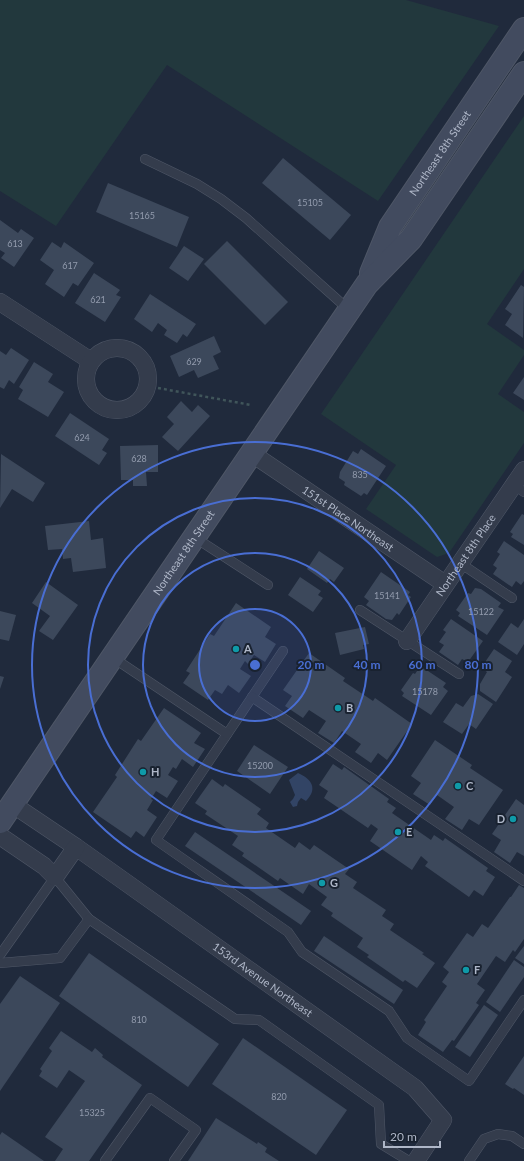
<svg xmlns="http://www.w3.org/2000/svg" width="524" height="1161" viewBox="0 0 524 1161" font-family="Lato,sans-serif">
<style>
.green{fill:#22383d}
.water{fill:#324465}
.building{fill:#3c485b}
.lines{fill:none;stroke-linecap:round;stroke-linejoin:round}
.lane-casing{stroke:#4f5767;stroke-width:10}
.street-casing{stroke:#4f5767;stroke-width:18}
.secondary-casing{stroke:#4f5767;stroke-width:24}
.path{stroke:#40555a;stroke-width:2.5;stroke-dasharray:3 3;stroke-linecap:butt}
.lane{stroke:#343c4c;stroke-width:9}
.street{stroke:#343c4c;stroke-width:17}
.secondary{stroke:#424b5f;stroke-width:22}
.ring{fill:none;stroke:#496ed3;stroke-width:2}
.culture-dot{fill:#0f9aa8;stroke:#192230;stroke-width:1.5}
.labels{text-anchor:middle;stroke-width:4;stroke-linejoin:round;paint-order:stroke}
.number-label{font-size:9px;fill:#929bad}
.street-label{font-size:11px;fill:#afb7c8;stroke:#192230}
.poi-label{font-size:11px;font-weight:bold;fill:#afb7c8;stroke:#192230;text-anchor:start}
.centre{fill:#496ed3;stroke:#192230;stroke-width:2}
.ring-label{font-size:12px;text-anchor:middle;font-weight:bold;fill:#496ed3;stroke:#192230;stroke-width:4;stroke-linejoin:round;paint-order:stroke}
</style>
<rect width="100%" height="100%" fill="#202a3c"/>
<!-- green -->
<g class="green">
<polygon points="0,0 406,0 499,26 378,201 167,65 56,226 0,191"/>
<polygon points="524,116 524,269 487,324 524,350 524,355 498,394 524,412 524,443 449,553 437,557 366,509 396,465 321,414"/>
</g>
<!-- water -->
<path class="water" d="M 298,773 C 312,779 318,789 306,801 L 301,798 L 298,802 L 297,806 L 293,807 L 290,802 L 293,799 L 295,795 L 289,780 Z"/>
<!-- building -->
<g class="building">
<polygon points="283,158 351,215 330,240 262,183"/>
<polygon points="108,183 189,217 177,247 96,212"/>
<polygon points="0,220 18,233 21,229 34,238 14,267 1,258 5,253 0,250"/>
<polygon points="227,241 288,302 265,325 204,264"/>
<polygon points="52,242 61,248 64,242 94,263 78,286 73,283 64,297 45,284 54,270 40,260"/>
<polygon points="184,246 204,259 188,281 169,268"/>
<polygon points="94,273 120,290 116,295 121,297 105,322 75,303"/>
<polygon points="521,285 524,287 523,338 505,325 512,314 505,309"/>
<polygon points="150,294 196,324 187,337 183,334 177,343 164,335 167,330 158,323 152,332 134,319"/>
<polygon points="214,336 221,352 213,356 219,369 198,378 194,370 179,377 170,356"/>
<polygon points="11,348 29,360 14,384 9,380 4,389 0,387 0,351 6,355"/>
<polygon points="34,362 53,374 48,382 64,392 48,417 18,399 23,390 19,387"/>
<polygon points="524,377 524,400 513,393"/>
<polygon points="181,401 192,412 198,405 210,416 178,451 162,437 174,424 167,417"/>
<polygon points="70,413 109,439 102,450 107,453 99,465 55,436"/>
<polygon points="158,445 158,472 146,472 147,486 133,486 133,480 121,480 120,446"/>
<polygon points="361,449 386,466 367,495 364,493 361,496 344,485 345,482 339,478 340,472 353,451 358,454"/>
<polygon points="1,454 45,483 33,502 12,489 0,508"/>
<polygon points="522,514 524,515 524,545 511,537 513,534 510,532"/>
<polygon points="89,521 91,540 103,538 106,568 73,572 71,558 63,559 62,549 48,550 45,526"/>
<polygon points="504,541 524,555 524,581 521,585 516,581 512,587 493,574 497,568 493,565 500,554 497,552"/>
<polygon points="319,551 344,568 334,582 330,579 327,583 307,569"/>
<polygon points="381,572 410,592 408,595 411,597 399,615 397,613 392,620 386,619 366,605 369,601 364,597"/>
<polygon points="300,577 321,591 318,595 323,598 313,612 288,595"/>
<polygon points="46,582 78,605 53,640 39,631 50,616 32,603"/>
<polygon points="475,588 481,589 501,603 498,607 504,610 487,635 458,616 460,613 456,610 468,593 471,594"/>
<polygon points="236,603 271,627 265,637 276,644 265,662 254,655 248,664 245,661 240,669 251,676 239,693 228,685 222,694 215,690 208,700 183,683 190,673 186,671 210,634 214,636"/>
<polygon points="0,611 16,615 9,641 0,639"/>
<polygon points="451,619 483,641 468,662 462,659 458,665 439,652 444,645 439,642 446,632 443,630"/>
<polygon points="524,619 524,644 517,655 498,642 511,623 518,628"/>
<polygon points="365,627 369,644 363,645 364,649 340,655 335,633"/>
<polygon points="494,649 512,661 505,672 512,677 496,702 480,691 480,684 487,672 481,668"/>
<polygon points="309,653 345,678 343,681 373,701 375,698 412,724 387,760 378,753 371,763 355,752 361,744 342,731 334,743 318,733 326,721 309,710 303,718 285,706 292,696 283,690"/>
<polygon points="419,668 425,669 446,683 443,687 448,691 431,715 402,696 404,693 401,690 413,673 415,674"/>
<polygon points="0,676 4,677 0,689"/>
<polygon points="478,694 493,704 476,729 469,724 462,734 443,722 456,703 463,707 471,696"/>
<polygon points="164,708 201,733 194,743 205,749 193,767 182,759 176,769 173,767 168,775 178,781 167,798 156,791 151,799 153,800 147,810 157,817 144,837 136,831 131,838 93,812 117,777 115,775 138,739 141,741"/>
<polygon points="435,740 472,765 470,768 503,790 479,825 469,819 462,830 445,819 454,807 437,795 430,805 413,794 421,783 411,776"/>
<polygon points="254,745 288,767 270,794 237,771"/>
<polygon points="333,764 342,770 344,767 389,799 387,802 396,808 392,813 431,840 434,835 443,841 445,838 488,868 486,871 495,877 483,896 474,890 469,897 425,866 428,862 421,856 412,870 370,841 378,829 371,824 368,828 324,798 328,791 319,785"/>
<polygon points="212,779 223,787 225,784 261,809 257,814 269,823 266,828 295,848 299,842 310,850 314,845 349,869 345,874 357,882 353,888 386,910 382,916 394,924 390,930 424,953 422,954 435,963 417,988 405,980 403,982 367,957 369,955 357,947 363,938 331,916 333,913 321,905 327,897 309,884 303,894 280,878 278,881 242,856 244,853 232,845 238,836 205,814 207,811 195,803"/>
<polygon points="516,799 524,805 524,856 517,852 510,863 494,852 501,840 492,834"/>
<polygon points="195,832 311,911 301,925 185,846"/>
<polygon points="519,885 524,888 524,939 515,952 513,950 505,962 496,956 477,984 485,990 476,1003 479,1005 454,1041 452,1040 443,1052 418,1035 426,1022 424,1020 447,986 442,982 449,972 443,967 467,933 473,937 482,924 488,928 510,897 511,897"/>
<polygon points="324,936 403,990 394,1004 314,951"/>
<polygon points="524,946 524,964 515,958"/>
<polygon points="89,953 219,1044 188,1087 59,996"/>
<polygon points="514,960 524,967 524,977 500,1012 486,1002"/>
<polygon points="20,976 60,1003 0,1091 0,1004"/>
<polygon points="484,1005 498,1015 470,1057 455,1047"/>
<polygon points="61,1031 92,1052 95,1048 103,1055 102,1057 142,1085 89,1161 55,1161 63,1149 45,1137 85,1081 69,1070 57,1088 39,1076 42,1071 40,1069 52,1051 49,1048"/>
<polygon points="243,1038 347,1110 316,1155 212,1084"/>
<polygon points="524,1056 524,1095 514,1088 513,1089 505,1084"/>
<polygon points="216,1118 257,1144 258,1142 267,1148 265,1152 279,1161 188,1161"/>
<polygon points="2,1132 44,1161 0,1161 0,1135"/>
</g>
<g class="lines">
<!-- lane casing -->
<g class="lane-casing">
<g id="lane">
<polyline points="145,159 197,184 221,199 246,218 349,310"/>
<polyline points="514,485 524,492"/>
<polyline points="194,537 268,585"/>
<polyline points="460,563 512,598"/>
<polyline points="360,610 459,674"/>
<polyline points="283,651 156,840 288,932 302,952 389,1011 407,1038 469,1081 524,1000"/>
<polyline points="112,657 227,734"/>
<polyline points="252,697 524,881"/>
<polyline points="0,955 55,877 89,919"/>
<polyline points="0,963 60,958 89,919 235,1019 259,1020 379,1105 381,1144 409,1161"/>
<polyline points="105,1161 150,1098 196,1130 174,1161"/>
<polyline points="469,1161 484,1139 498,1134 512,1136 524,1144"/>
</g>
</g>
<!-- street casing -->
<g class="street-casing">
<g id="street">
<polyline points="0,302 91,361"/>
<circle cx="117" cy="379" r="31"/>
<path id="s1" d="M 251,453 L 445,584"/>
<path id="s2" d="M 407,641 L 524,470"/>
<path id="s3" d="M 12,804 L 76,847 L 415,1088 L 443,1120 L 416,1161"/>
<polyline points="0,836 44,866 55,877 76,847"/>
</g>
</g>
<!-- secondary casing -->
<g class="secondary-casing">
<g id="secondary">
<path id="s4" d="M 371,273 L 390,227 L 524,29"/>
<path id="s5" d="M 0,822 L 367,284 L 411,239 L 524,73"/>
</g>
</g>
<!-- path -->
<polyline class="path" points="158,388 251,405"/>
<!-- lane -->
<use href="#lane" class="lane"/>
<!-- street -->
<use href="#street" class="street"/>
<!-- secondary -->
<use href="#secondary" class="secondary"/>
</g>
<!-- distance rings -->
<circle cx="255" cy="665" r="56" fill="#496ed3" fill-opacity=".12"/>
<g class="ring">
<circle cx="255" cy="665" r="56"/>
<circle cx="255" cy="665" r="112"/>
<circle cx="255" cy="665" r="167"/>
<circle cx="255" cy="665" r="223"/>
</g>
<!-- markers -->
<g class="culture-dot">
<circle cx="236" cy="649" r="4"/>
<circle cx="338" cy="708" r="4"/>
<circle cx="143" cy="772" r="4"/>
<circle cx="458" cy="786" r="4"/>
<circle cx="513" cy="819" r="4"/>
<circle cx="398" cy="832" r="4"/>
<circle cx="322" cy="883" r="4"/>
<circle cx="466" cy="970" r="4"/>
</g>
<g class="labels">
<!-- number labels -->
<g class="number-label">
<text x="310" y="206">15105</text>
<text x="142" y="219">15165</text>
<text x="15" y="247">613</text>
<text x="70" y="269">617</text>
<text x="98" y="303">621</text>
<text x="194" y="365">629</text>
<text x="82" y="441">624</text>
<text x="139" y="462">628</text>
<text x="360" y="478">835</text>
<text x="387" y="599">15141</text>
<text x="481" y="615">15122</text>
<text x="425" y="695">15178</text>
<text x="260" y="769">15200</text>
<text x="139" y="1023">810</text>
<text x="279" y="1100">820</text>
<text x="92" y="1116">15325</text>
</g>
<!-- street labels -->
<g class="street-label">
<text dy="4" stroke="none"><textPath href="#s4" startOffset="139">Northeast 8th Street</textPath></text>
<text dy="4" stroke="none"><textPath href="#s1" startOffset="117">151st Place Northeast</textPath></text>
<text dy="4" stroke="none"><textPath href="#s5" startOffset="326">Northeast 8th Street</textPath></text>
<text dy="4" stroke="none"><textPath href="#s2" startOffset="104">Northeast 8th Place</textPath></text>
<text dy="4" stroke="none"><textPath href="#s3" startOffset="306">153rd Avenue Northeast</textPath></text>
</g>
<!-- poi labels -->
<g class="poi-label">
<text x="244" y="653">A</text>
<text x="346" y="712">B</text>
<text x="151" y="776">H</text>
<text x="466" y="790">C</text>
<text x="505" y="823" text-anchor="end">D</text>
<text x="406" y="836">E</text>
<text x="330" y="887">G</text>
<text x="474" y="974">F</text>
</g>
</g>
<circle cx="255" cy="665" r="6" class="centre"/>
<g class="ring-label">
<text x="311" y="669">20 m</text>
<text x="367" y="669">40 m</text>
<text x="422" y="669">60 m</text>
<text x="478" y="669">80 m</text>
</g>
<!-- scale -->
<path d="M384 1141v6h56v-6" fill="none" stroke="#afb7c8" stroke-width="2"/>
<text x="390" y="1141" font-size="12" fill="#afb7c8" stroke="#192230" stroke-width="3" paint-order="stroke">20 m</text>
</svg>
